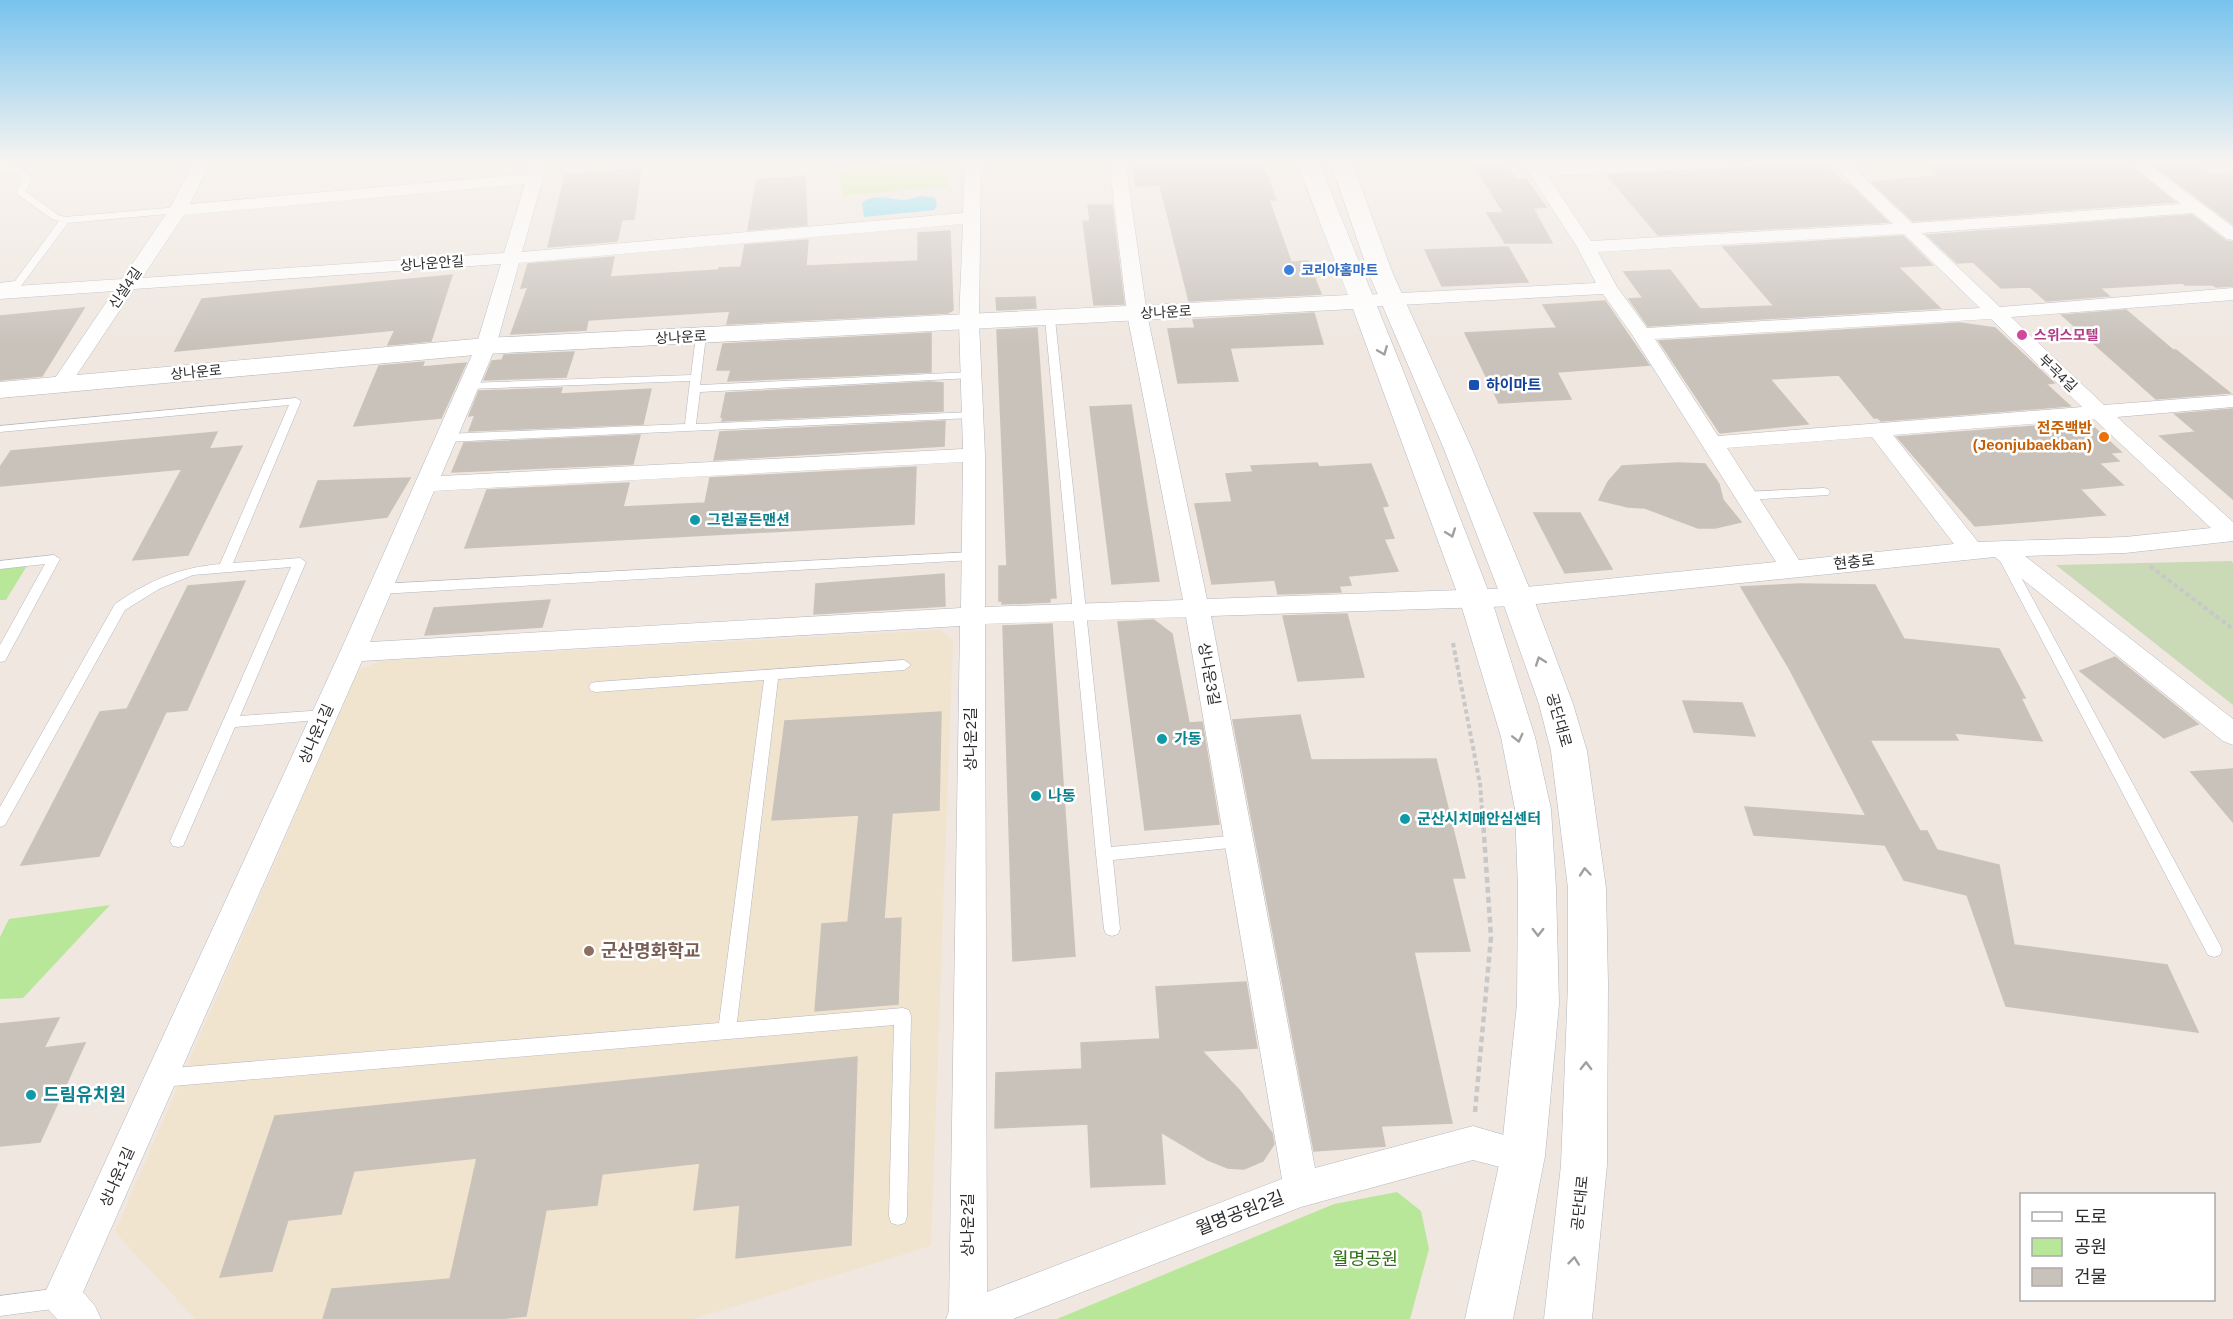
<svg xmlns="http://www.w3.org/2000/svg" width="2233" height="1319" viewBox="0 0 2233 1319" font-family="Arial,'Noto Sans KR',sans-serif">
<style>
.education{fill:#f1e4cf}
.green{fill:#b9e79a}
.cemetery{fill:#cadab6}
.pitch{fill:#cfef96}
.water{fill:#6fdaf5}
.building{fill:#c8c2bb;stroke:#cbc3b9;stroke-width:1.5}
.lines{fill:none;stroke-linecap:round;stroke-linejoin:round}
.lane-casing{stroke:#b3b7c1;stroke-width:1}
.street-casing{stroke:#b3b7c1;stroke-width:1}
.secondary-casing{stroke:#b3b7c1;stroke-width:1}
.path-far1{stroke:#c8c8c8;stroke-width:4;stroke-dasharray:4.5 3;stroke-linecap:butt}
.path{stroke:#c8c8c8;stroke-width:4.5;stroke-dasharray:6 4;stroke-linecap:butt}
.lane{fill:#fff;fill-rule:evenodd}
.street{fill:#fff;fill-rule:evenodd}
.secondary{fill:#fff;fill-rule:evenodd}
.oneway{stroke:#a0a0a0}
.shop-dot{fill:#3f7fe0;stroke:#fff;stroke-width:2}
.hotel-dot{fill:#d1479c;stroke:#fff;stroke-width:2}
.transit-dot{fill:#1a4fb4;stroke:#fff;stroke-width:2}
.food-dot{fill:#e8710a;stroke:#fff;stroke-width:2}
.culture-dot{fill:#0f9aa8;stroke:#fff;stroke-width:2}
.education-dot{fill:#8d6e63;stroke:#fff;stroke-width:2}
.labels{text-anchor:middle;stroke-width:5;stroke-linejoin:round;paint-order:stroke}
.far-street-label{font-size:14px;fill:#2d2d2d;stroke:#fff}
.far-shop-label{font-size:14px;font-weight:bold;fill:#366cbe;stroke:#fff;text-anchor:start}
.far-hotel-label{font-size:14px;font-weight:bold;fill:#b23c85;stroke:#fff;text-anchor:start}
.transit-label{font-size:15px;font-weight:bold;fill:#164399;stroke:#fff;text-anchor:start}
.food-label{font-size:15px;font-weight:bold;fill:#c56008;stroke:#fff;text-anchor:end}
.culture-label{font-size:15px;font-weight:bold;fill:#0d838f;stroke:#fff;text-anchor:start}
.street-label{font-size:15px;fill:#2d2d2d;stroke:#fff}
.near-education-label{font-size:18px;font-weight:bold;fill:#785e54;stroke:#fff;text-anchor:start}
.near-culture-label{font-size:18px;font-weight:bold;fill:#0d838f;stroke:#fff;text-anchor:start}
.near-street-label{font-size:18px;fill:#2d2d2d;stroke:#fff}
.near-park-label{font-size:18px;fill:#307018;stroke:#fff}
</style>
<rect width="100%" height="100%" fill="#efe7e0"/>
<!-- education -->
<polygon class="education" points="941,630 953,640 931,1246 693,1319 195,1319 115,1232 358,670 381,661"/>
<!-- green -->
<g class="green">
<polygon points="28,564 6,600 0,600 0,567"/>
<polygon points="110,905 23,998 0,999 0,937 9,919"/>
<polygon points="1397,1192 1421,1211 1429,1249 1410,1319 1057,1319 1334,1204"/>
</g>
<!-- cemetery -->
<polygon class="cemetery" points="2231,561 2233,563 2233,705 2056,565"/>
<!-- pitch -->
<polygon class="pitch" points="944,160 949,186 842,196 839,169"/>
<!-- water -->
<path class="water" d="M 922,196 L 935,198 L 937,206 L 934,210 L 864,217 L 862,203 C 873,193 889,199 902,200 C 909,200 915,197 922,196 Z"/>
<!-- building -->
<g class="building">
<polygon points="1132,160 1261,160 1276,200 1269,200 1291,262 1308,261 1321,294 1189,301 1160,185 1136,186"/>
<polygon points="1502,160 1516,179 1526,179 1546,207 1533,208 1552,243 1505,243 1487,213 1504,213 1472,162"/>
<polygon points="1920,160 2123,160 2175,202 1913,221 1871,182 1938,176"/>
<polygon points="2146,160 2191,160 2211,174 2233,173 2233,224"/>
<polygon points="1821,161 1845,184 1849,184 1888,222 1658,235 1607,175 1760,167 1765,165"/>
<polygon points="641,168 634,219 622,220 617,241 548,247 565,175"/>
<polygon points="805,176 807,225 748,230 757,180"/>
<polygon points="1088,205 1112,205 1124,304 1094,305 1083,221 1090,221"/>
<polygon points="2192,215 2226,241 2233,242 2233,286 2216,287 2213,285 2185,285 2183,283 2100,288 2109,296 2046,301 2030,287 2001,288 1973,262 1957,263 1927,235"/>
<polygon points="950,231 953,310 948,313 727,324 730,311 588,320 586,330 511,334 528,287 521,288 528,264 614,257 610,277 718,270 719,268 741,267 745,245 808,240 806,266 918,261 918,233"/>
<polygon points="1903,236 1932,265 1898,267 1940,308 1648,326 1629,299 1643,298 1624,272 1670,270 1700,309 1774,306 1723,247"/>
<polygon points="1508,247 1528,282 1442,286 1425,250"/>
<polygon points="452,275 431,341 388,345 395,330 175,351 202,299"/>
<polygon points="1035,297 1036,308 997,310 996,298"/>
<polygon points="1605,301 1649,365 1557,372 1571,399 1499,403 1465,333 1557,328 1543,305"/>
<polygon points="84,308 42,376 0,380 0,316"/>
<polygon points="2126,310 2173,350 2176,350 2230,393 2156,399 2062,315"/>
<polygon points="1314,313 1323,344 1230,348 1238,381 1178,383 1168,329 1195,328 1193,320"/>
<polygon points="1960,323 1995,328 2054,383 2046,384 2070,406 1881,421 1878,418 1874,418 1839,375 1770,379 1808,424 1720,433 1659,341"/>
<polygon points="1037,328 1056,598 1050,598 1050,602 1002,604 1002,601 999,601 999,566 1007,566 997,330"/>
<polygon points="931,333 931,372 728,381 731,370 717,370 723,344"/>
<polygon points="574,352 566,377 484,380 492,361 502,360 504,355"/>
<polygon points="424,362 422,367 466,363 441,418 354,426 379,366"/>
<polygon points="930,382 943,383 943,411 722,421 723,417 721,417 726,393"/>
<polygon points="562,388 560,394 651,389 643,424 469,431 475,415 469,416 479,391"/>
<polygon points="1131,405 1159,581 1112,584 1090,407"/>
<polygon points="2233,409 2233,499 2160,436 2196,432 2175,414"/>
<polygon points="945,421 944,446 714,460 720,432"/>
<polygon points="2088,422 2121,452 2110,453 2119,461 2099,463 2123,485 2080,489 2105,515 2037,521 1975,526 1897,437"/>
<polygon points="217,432 209,449 242,446 188,555 133,560 182,469 0,486 0,467 11,451"/>
<polygon points="640,435 633,464 452,472 464,443"/>
<polygon points="1317,463 1319,467 1371,464 1388,506 1382,507 1394,538 1384,539 1398,571 1348,576 1351,585 1339,586 1341,592 1278,594 1275,580 1212,584 1195,504 1232,502 1226,474 1253,472 1251,466"/>
<polygon points="1678,463 1705,464 1719,484 1723,500 1741,522 1715,528 1698,528 1645,508 1628,507 1599,500 1608,482 1622,466"/>
<polygon points="916,467 914,524 465,548 487,490 629,483 623,507 705,503 710,478"/>
<polygon points="410,478 387,517 300,527 318,481"/>
<polygon points="1534,513 1580,513 1612,569 1565,573"/>
<polygon points="944,574 945,606 814,614 816,584"/>
<polygon points="245,581 187,710 166,712 99,856 21,865 100,712 127,709 188,586"/>
<polygon points="1800,584 1875,585 1904,639 1999,649 2025,698 2021,698 2042,741 1954,733 1958,740 1870,740 1920,831 1927,831 1937,850 1999,865 2014,945 2167,965 2198,1032 2006,1006 1967,895 1904,880 1885,845 1754,835 1745,807 1866,816 1789,668 1741,587"/>
<polygon points="550,600 542,627 425,635 434,608"/>
<polygon points="1347,614 1364,677 1298,681 1283,616"/>
<polygon points="1154,620 1172,634 1189,723 1202,722 1219,824 1145,830 1118,622"/>
<polygon points="1052,624 1075,956 1013,961 1003,626"/>
<polygon points="2115,657 2198,724 2164,738 2080,671"/>
<polygon points="1683,701 1742,703 1755,736 1694,732"/>
<polygon points="941,712 939,810 892,813 884,919 901,918 898,1004 815,1011 822,924 848,922 859,815 772,820 785,721"/>
<polygon points="1300,715 1311,760 1436,759 1465,878 1452,878 1470,951 1414,952 1452,1123 1381,1126 1385,1146 1314,1151 1233,720"/>
<polygon points="2233,769 2233,822 2191,772"/>
<polygon points="1246,982 1257,1048 1202,1051 1240,1091 1272,1133 1274,1144 1263,1161 1244,1169 1228,1168 1208,1160 1161,1132 1165,1184 1091,1187 1088,1124 995,1128 996,1073 1082,1069 1081,1043 1160,1039 1156,987"/>
<polygon points="59,1018 44,1048 85,1043 40,1142 0,1146 0,1024"/>
<polygon points="857,1057 851,1245 736,1258 740,1205 694,1210 700,1163 602,1174 597,1205 546,1210 526,1316 497,1319 323,1319 332,1289 450,1279 477,1158 354,1171 341,1214 288,1220 272,1271 220,1277 275,1116"/>
</g>
<g class="lines">
<!-- lane casing -->
<g class="lane-casing">
<g id="lane">
<polygon points="0,165 23,169 32,181 25,191 58,215 65,217 178,207 183,210 178,213 68,223 21,286 0,289 0,283 15,281 59,221 52,219 17,194 16,192 23,181 17,173 0,171"/>
<polygon points="1050,316 1055,319 1111,847 1239,835 1244,836 1247,841 1244,846 1239,847 1113,860 1120,929 1118,934 1112,936 1106,934 1104,929 1096,854 1045,319"/>
<polygon points="701,333 706,336 700,385 971,372 976,375 971,378 700,392 696,424 972,412 978,415 972,418 446,442 440,438 446,434 685,424 690,381 469,389 464,386 469,383 691,375 696,336"/>
<path d="M 296,398 L 301,401 L 233,563 L 300,558 L 306,562 L 240,716 L 324,710 L 329,711 L 331,715 L 329,719 L 235,727 L 183,846 L 178,847 L 173,846 L 170,841 L 291,567 L 193,575 L 159,589 L 125,610 L 5,825 L 0,827 L 0,807 L 115,604 C 150,580 178,568 220,564 L 289,405 L 0,432 L 0,426 Z"/>
<polygon points="1824,488 1828,489 1830,492 1828,495 1745,500 1739,496 1745,492"/>
<polygon points="2003,551 2009,555 2220,945 2222,950 2220,955 2214,957 2208,955 1997,555"/>
<polygon points="972,552 978,556 972,560 380,594 374,589 380,584"/>
<polygon points="54,555 60,559 5,661 0,662 0,645 45,564 0,569 0,561"/>
<polygon points="904,660 911,665 904,670 778,679 737,1022 903,1008 909,1010 911,1016 907,1216 905,1223 898,1225 891,1223 889,1216 894,1025 161,1087 155,1084 152,1078 155,1072 161,1069 719,1023 764,680 596,692 591,691 589,687 591,683 596,682"/>
<polygon points="60,1288 67,1291 70,1298 67,1305 60,1308 0,1316 0,1296"/>
</g>
</g>
<!-- street casing -->
<g class="street-casing">
<path id="street" d="M 195,160 L 211,160 L 190,204 L 528,174 L 532,160 L 548,160 L 522,252 L 963,213 L 965,160 L 981,160 L 979,323 L 985,455 L 985,607 L 1183,600 L 1127,314 L 1109,160 L 1125,160 L 1147,314 L 1207,599 L 1517,588 L 1776,562 L 1633,336 L 1603,294 L 1363,307 L 1356,305 L 1354,301 L 1356,297 L 1363,295 L 1596,283 L 1577,247 L 1521,160 L 1537,160 L 1542,167 L 1677,160 L 1768,160 L 1760,165 L 1548,176 L 1591,241 L 1893,224 L 1828,160 L 1845,160 L 1912,223 L 2181,204 L 2125,160 L 2143,160 L 2233,227 L 2233,240 L 2227,239 L 2193,213 L 1922,233 L 2000,307 L 2233,288 L 2233,300 L 2011,317 L 2104,405 L 2233,395 L 2233,407 L 2117,417 L 2233,522 L 2233,541 L 2125,553 L 2025,556 L 2233,719 L 2233,745 L 2223,741 L 1995,557 L 1517,606 L 1211,616 L 1315,1168 L 1473,1126 L 1535,1144 L 1540,1156 L 1535,1168 L 1523,1173 L 1473,1160 L 1301,1207 L 1013,1319 L 946,1319 L 949,1311 L 960,626 L 362,661 L 83,1292 L 95,1306 L 101,1319 L 57,1319 L 49,1310 L 43,1297 L 49,1284 L 340,652 L 476,346 L 501,264 L 134,289 L 68,388 L 54,388 L 51,384 L 114,291 L 0,299 L 0,287 L 122,279 L 169,210 ZM 525,184 L 504,253 L 142,278 L 184,215 ZM 963,224 L 959,323 L 963,449 L 441,476 L 496,346 L 519,263 ZM 1904,234 L 1980,308 L 1647,328 L 1617,287 L 1598,252 ZM 1991,319 L 2082,407 L 1718,436 L 1655,339 ZM 2094,419 L 2211,528 L 2125,537 L 1978,542 L 1893,435 ZM 1872,437 L 1954,544 L 1799,560 L 1727,448 ZM 963,462 L 961,608 L 370,642 L 434,491 ZM 1186,617 L 1282,1179 L 987,1292 L 985,624 Z"/>
</g>
<!-- secondary casing -->
<g class="secondary-casing">
<g id="secondary">
<polygon points="1296,160 1318,160 1404,373 1491,598 1535,737 1551,809 1556,888 1559,1004 1545,1156 1513,1319 1465,1319 1501,1156 1517,1004 1518,888 1515,809 1501,737 1459,598 1353,309 486,354 0,398 0,382 486,338 1348,295"/>
<polygon points="1330,160 1351,160 1393,274 1472,449 1533,597 1573,704 1587,751 1606,888 1608,984 1607,1165 1592,1319 1544,1319 1561,1165 1568,984 1568,888 1551,751 1539,704 1501,597 1444,449 1369,274"/>
</g>
</g>
<!-- path-far1 -->
<g class="path-far1">
<polyline points="2150,566 2233,629"/>
<polyline points="1453,643 1480,784 1483,822"/>
</g>
<!-- path -->
<polyline class="path" points="1475,1112 1491,937 1483,820"/>
<!-- lane -->
<use href="#lane" class="lane"/>
<!-- street -->
<use href="#street" class="street"/>
<!-- secondary -->
<use href="#secondary" class="secondary"/>
</g>
<!-- one-way arrows -->
<defs><path id="oneway-chevron" d="M-2-3.5L2.5 0L-2 3.5" fill="none" stroke-width="1.6" stroke-linecap="round" stroke-linejoin="round" transform="scale(1.5)"/></defs>
<g class="oneway">
<use href="#oneway-chevron" transform="translate(1383 351) rotate(68)"/>
<use href="#oneway-chevron" transform="translate(1451 533) rotate(70)"/>
<use href="#oneway-chevron" transform="translate(1540 661) rotate(-110)"/>
<use href="#oneway-chevron" transform="translate(1518 738) rotate(76)"/>
<use href="#oneway-chevron" transform="translate(1585 872) rotate(-95)"/>
<use href="#oneway-chevron" transform="translate(1538 932) rotate(90)"/>
<use href="#oneway-chevron" transform="translate(1586 1066) rotate(-89)"/>
<use href="#oneway-chevron" transform="translate(1574 1261) rotate(-84)"/>
</g>
<!-- sky -->
<linearGradient id="sky" x2="0" y2="1"><stop stop-color="#77c3ed"/><stop offset="0.47" stop-color="#f8f4f1"/><stop offset="1" stop-color="#f8f4f1" stop-opacity="0"/></linearGradient>
<rect width="2233" height="344" fill="url(#sky)"/>
<!-- markers -->
<circle class="shop-dot" cx="1289" cy="270" r="6"/>
<circle class="hotel-dot" cx="2022" cy="335" r="6"/>
<rect class="transit-dot" x="1468" y="379" width="12" height="12" rx="3"/>
<circle class="food-dot" cx="2104" cy="437" r="6"/>
<g class="culture-dot">
<circle cx="695" cy="520" r="6"/>
<circle cx="1162" cy="739" r="6"/>
<circle cx="1036" cy="796" r="6"/>
<circle cx="1405" cy="819" r="6"/>
<circle cx="31" cy="1095" r="6"/>
</g>
<circle class="education-dot" cx="589" cy="951" r="6"/>
<g class="labels">
<!-- far-street labels -->
<g class="far-street-label">
<text transform="translate(432 263) rotate(-4)" y="5">상나운안길</text>
<text transform="translate(125 288) rotate(-56)" y="5">신설4길</text>
<text transform="translate(1166 312) rotate(-3)" y="5">상나운로</text>
<text transform="translate(681 337) rotate(-3)" y="5">상나운로</text>
<text transform="translate(196 372) rotate(-5)" y="5">상나운로</text>
<text transform="translate(2058 373) rotate(44)" y="5">부곡4길</text>
</g>
<!-- far-shop labels -->
<g class="far-shop-label">
<text x="1301" y="275">코리아홈마트</text>
</g>
<!-- far-hotel labels -->
<g class="far-hotel-label">
<text x="2034" y="340">스위스모텔</text>
</g>
<!-- transit labels -->
<g class="transit-label">
<text x="1486" y="390">하이마트</text>
</g>
<!-- food labels -->
<g class="food-label">
<text x="2092" y="433">전주백반<tspan x="2092" dy="17">(Jeonjubaekban)</tspan></text>
</g>
<!-- culture labels -->
<g class="culture-label">
<text x="707" y="525">그린골든맨션</text>
<text x="1174" y="744">가동</text>
<text x="1048" y="801">나동</text>
<text x="1417" y="824">군산시치매안심센터</text>
</g>
<!-- street labels -->
<g class="street-label">
<text transform="translate(1854 562) rotate(-6)" y="5">현충로</text>
<text transform="translate(1209 674) rotate(80)" y="5">상나운3길</text>
<text transform="translate(1559 720) rotate(74)" y="5">공단대로</text>
<text transform="translate(316 734) rotate(-66)" y="5">상나운1길</text>
<text transform="translate(971 739) rotate(-90)" y="5">상나운2길</text>
<text transform="translate(117 1177) rotate(-66)" y="5">상나운1길</text>
<text transform="translate(1580 1203) rotate(-84)" y="5">공단대로</text>
<text transform="translate(968 1225) rotate(-90)" y="5">상나운2길</text>
</g>
<!-- near-education labels -->
<g class="near-education-label">
<text x="601" y="957">군산명화학교</text>
</g>
<!-- near-culture labels -->
<g class="near-culture-label">
<text x="43" y="1101">드림유치원</text>
</g>
<!-- near-street labels -->
<g class="near-street-label">
<text transform="translate(1240 1213) rotate(-21)" y="6">월명공원2길</text>
</g>
<!-- near-park labels -->
<g class="near-park-label">
<text x="1365" y="1265">월명공원</text>
</g>
</g>
<!-- legend -->
<rect x="2020" y="1193" width="195" height="108" fill="#ffffff" stroke="#ababab" stroke-width="1.5"/>
<rect x="2032" y="1212" width="30" height="9" fill="#ffffff" stroke="#ababab" stroke-width="1.5"/>
<text x="2074" y="1223" font-size="18" fill="#2d2d2d">도로</text>
<rect x="2032" y="1238" width="30" height="18" fill="#b9e79a" stroke="#ababab" stroke-width="1.5"/>
<text x="2074" y="1253" font-size="18" fill="#2d2d2d">공원</text>
<rect x="2032" y="1268" width="30" height="18" fill="#c8c2bb" stroke="#ababab" stroke-width="1.5"/>
<text x="2074" y="1283" font-size="18" fill="#2d2d2d">건물</text>
</svg>
